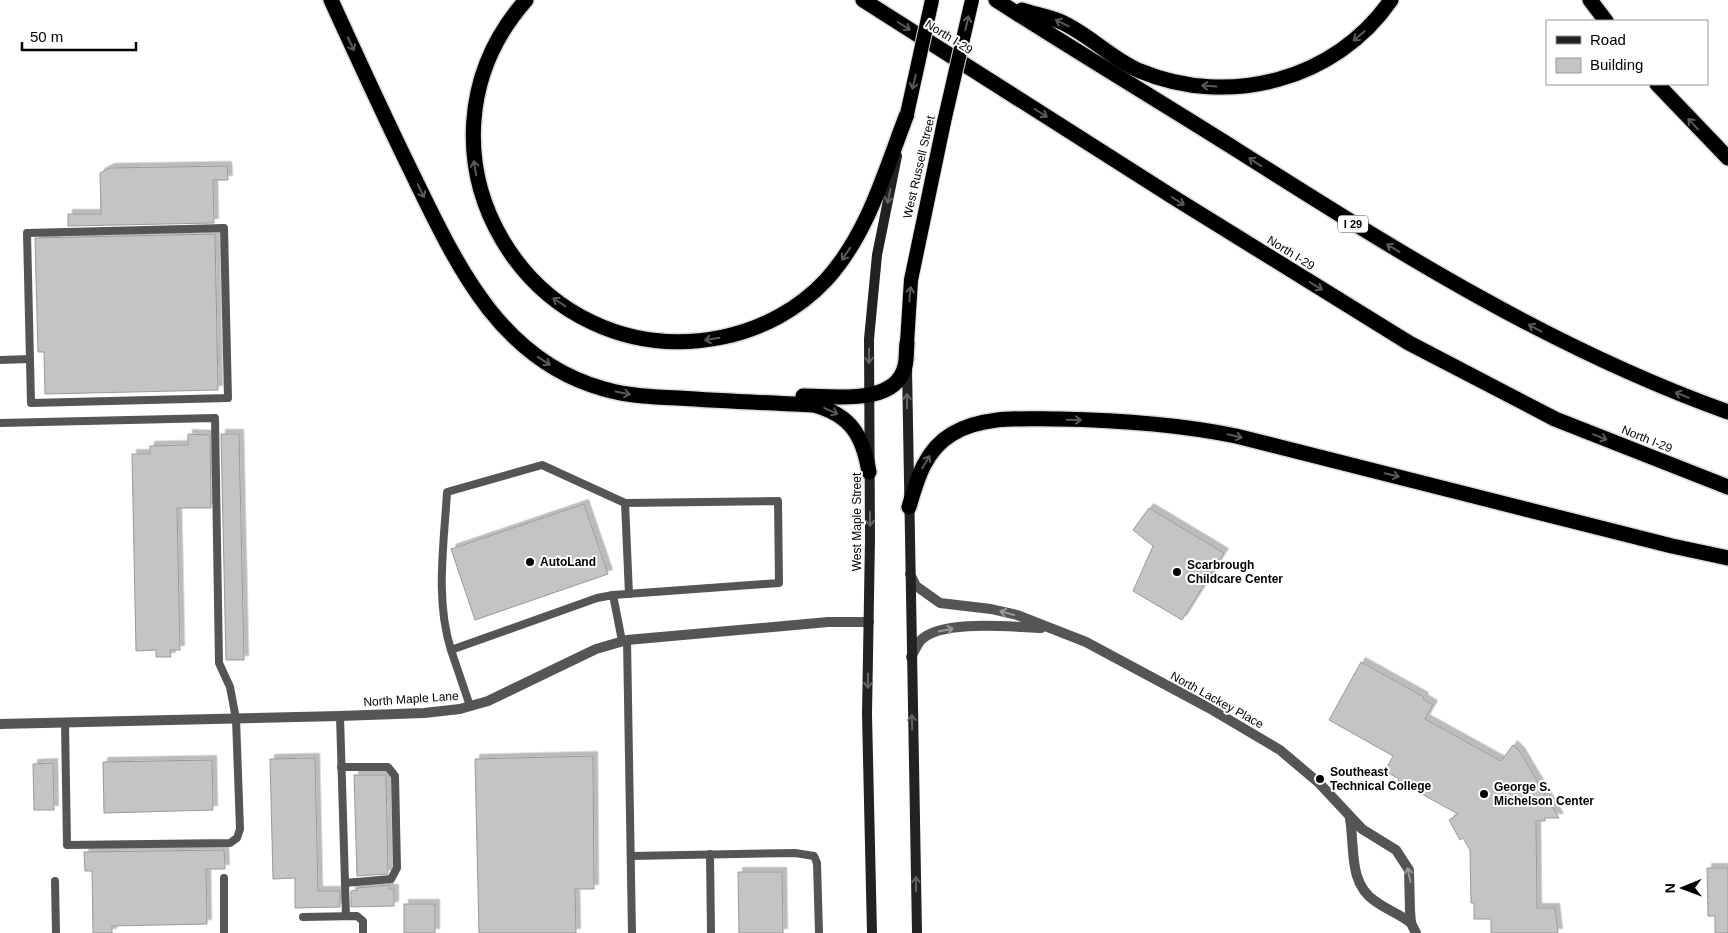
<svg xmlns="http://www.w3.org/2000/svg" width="1728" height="933" viewBox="0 0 1728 933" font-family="Helvetica,sans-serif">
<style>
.building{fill:#c4c4c4;stroke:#999;filter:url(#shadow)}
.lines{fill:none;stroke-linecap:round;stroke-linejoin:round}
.trunk-casing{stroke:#dbdbdb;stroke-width:16}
.motorway-casing{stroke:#dbdbdb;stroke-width:18}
.service{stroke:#555;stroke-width:8}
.minor{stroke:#555;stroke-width:10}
.secondary{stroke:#222;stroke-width:10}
.trunk{stroke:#000;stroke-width:14}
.motorway{stroke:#000;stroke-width:15}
.trunk-bridge-casing{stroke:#dbdbdb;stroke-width:16;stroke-linecap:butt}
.trunk-bridge{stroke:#000;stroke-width:14}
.oneway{stroke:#595959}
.oneway2{stroke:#646464}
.oneway3{stroke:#999}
.poi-dot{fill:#000;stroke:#fff;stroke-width:2}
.labels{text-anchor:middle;stroke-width:4;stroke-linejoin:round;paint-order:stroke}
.shield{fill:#fff;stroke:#4c4c4c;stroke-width:1}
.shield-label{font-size:11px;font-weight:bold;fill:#000}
.street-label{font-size:12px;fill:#000;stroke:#fff}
.poi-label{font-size:12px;font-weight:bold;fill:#000;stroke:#fff;text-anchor:start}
</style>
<defs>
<filter id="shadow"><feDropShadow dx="4.5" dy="-4.5" stdDeviation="0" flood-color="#0004"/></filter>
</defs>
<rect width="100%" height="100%" fill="#fff"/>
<!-- building -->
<g class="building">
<polygon points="227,166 228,180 213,180 214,223 68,226 68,214 101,214 100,173 110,168"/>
<polygon points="215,234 218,390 45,394 44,352 38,352 35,238"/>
<polygon points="188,434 210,435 211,508 177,508 180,650 170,650 171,657 156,657 156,650 136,651 132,454 150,454 150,446 188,445"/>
<polygon points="221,434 239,434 244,660 226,660"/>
<polygon points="584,504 608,574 475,620 451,549"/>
<polygon points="1149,508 1224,553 1182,620 1133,591 1153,546 1133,530"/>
<polygon points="1361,662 1424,697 1423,699 1433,705 1425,719 1501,761 1513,745 1520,752 1559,818 1545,818 1545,821 1536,821 1537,908 1555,908 1558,933 1491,933 1491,919 1474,919 1474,903 1471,903 1470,850 1463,838 1460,840 1449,820 1458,814 1398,781 1399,779 1385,771 1393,756 1329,720"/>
<polygon points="593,756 594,889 575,889 576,933 479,933 475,759"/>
<polygon points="315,758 318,891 340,891 340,907 295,908 295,878 273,879 270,759"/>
<polygon points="212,760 213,810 104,813 103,762"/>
<polygon points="53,763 54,810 34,810 33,764"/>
<polygon points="354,775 386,775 388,874 357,876"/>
<polygon points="224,850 225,869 206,869 207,924 112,926 112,933 93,933 92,871 85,871 84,852"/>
<polygon points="1707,868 1728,868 1728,933 1715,933 1715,916 1708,916"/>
<polygon points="738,872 782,872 783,933 739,933"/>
<polygon points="389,885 389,889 394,889 394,906 351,907 351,891 357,890 357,888"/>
<rect x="404" y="904" width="31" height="29"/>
</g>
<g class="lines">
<!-- trunk casing -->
<g class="trunk-casing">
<polyline id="trunk" points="907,343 911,280 944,122"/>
</g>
<!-- motorway casing -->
<g class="motorway-casing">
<g id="motorway">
<path d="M 331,0 C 357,57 383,114 411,171 C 455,261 498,360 604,389 C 628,396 653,397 678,398 C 724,401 769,403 814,405 C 851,415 863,436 869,472"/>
<path d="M 526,0 C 394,150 529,377 723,337 C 762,329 799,309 826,280 C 868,234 885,171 907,114"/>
<polyline points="863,0 1173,197 1409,343 1555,419 1728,487"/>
<path d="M 996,0 C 1077,52 1159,101 1240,152 C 1398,252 1552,349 1728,412"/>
<polyline points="1590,0 1606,21"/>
<path d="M 1022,10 C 1034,14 1047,16 1059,21 C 1088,33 1111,59 1140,71 C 1229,108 1336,80 1391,0"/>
<polyline points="1657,84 1728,158"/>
<path d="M 803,396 C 833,396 896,406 905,366 C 907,358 906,350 907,343"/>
<path d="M 909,507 C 917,479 925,450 952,434 C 983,415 1025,419 1059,419 C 1120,420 1177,424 1236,436 L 1672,546 L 1728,558"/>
</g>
</g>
<!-- service -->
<g class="service">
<polygon points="224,228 228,398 31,403 27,233"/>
<polyline points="0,360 30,359"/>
<polyline points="0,423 215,418 219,663 230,687 236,719 240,829 237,838 230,843 67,845 65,723"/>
<polyline points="625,503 629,594"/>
<polyline points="627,640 632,933"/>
<path d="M 451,650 C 435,599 444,545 447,492 L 542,465 L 625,503 L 778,501 L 779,583 L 613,595"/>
<polyline points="470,706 451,650 597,598 613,595 622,641"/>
<polyline points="340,716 346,916"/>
<polyline points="341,767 388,767 395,776 397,868 391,879 345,883"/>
<polyline points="710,854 711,933"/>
<polyline points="631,856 795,853 814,856 817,863 819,933"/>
<polyline points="224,878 224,933"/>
<polyline points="55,881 56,933"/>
<polyline points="303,917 357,916 363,921 363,933"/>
</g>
<!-- minor -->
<g class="minor">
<polyline points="910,574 916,586 940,603 991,609 1017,615 1086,642 1209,708 1280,750 1319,783 1362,829 1396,850 1409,870 1410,911 1411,923 1416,933"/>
<path d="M 911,657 C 914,652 917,645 921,640 C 941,619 1013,627 1041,628"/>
<polyline points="0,724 340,716 424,713 460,709 488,701 596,649 627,640 828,622 869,622"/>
<path d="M 1350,819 C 1355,847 1348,883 1375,901 C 1387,910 1400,914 1411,923"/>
</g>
<!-- secondary -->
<g class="secondary">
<polyline points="907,367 917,933"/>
<polyline points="872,933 867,714 870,539 869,339 877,255 897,156"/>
</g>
<!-- trunk -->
<use href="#trunk" class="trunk"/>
<!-- motorway -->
<use href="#motorway" class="motorway"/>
<!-- trunk-bridge casing -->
<g class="trunk-bridge-casing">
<g id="trunk-bridge">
<polyline points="907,114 932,0"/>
<polyline points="944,122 972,0"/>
</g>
</g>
<!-- trunk-bridge -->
<use href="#trunk-bridge" class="trunk-bridge"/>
</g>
<!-- one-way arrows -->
<defs><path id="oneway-shaft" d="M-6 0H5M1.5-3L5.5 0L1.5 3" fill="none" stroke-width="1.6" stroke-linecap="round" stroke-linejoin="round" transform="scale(1.25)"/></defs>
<g class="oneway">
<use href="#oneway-shaft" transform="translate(967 23) rotate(-77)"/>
<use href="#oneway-shaft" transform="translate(1062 23) rotate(-153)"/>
<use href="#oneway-shaft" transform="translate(904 26) rotate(32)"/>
<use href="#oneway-shaft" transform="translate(1359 36) rotate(140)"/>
<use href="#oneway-shaft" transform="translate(351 44) rotate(65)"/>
<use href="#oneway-shaft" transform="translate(914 82) rotate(103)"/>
<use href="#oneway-shaft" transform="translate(1209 86) rotate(-176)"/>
<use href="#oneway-shaft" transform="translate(1041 113) rotate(32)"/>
<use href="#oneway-shaft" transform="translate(1693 124) rotate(-133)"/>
<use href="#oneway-shaft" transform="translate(1255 162) rotate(-147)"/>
<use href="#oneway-shaft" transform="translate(475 168) rotate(-100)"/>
<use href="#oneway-shaft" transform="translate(421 191) rotate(64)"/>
<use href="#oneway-shaft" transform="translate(1178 201) rotate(32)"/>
<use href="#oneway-shaft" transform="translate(1393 248) rotate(-149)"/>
<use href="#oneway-shaft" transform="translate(846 254) rotate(124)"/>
<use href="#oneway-shaft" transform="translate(1316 286) rotate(32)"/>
<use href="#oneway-shaft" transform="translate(910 294) rotate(-85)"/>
<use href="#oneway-shaft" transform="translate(559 302) rotate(-146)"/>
<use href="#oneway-shaft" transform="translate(1535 328) rotate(-152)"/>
<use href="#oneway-shaft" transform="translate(712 339) rotate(170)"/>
<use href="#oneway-shaft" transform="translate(544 361) rotate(33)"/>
<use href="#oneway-shaft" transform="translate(623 393) rotate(11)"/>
<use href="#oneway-shaft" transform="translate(1682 395) rotate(-158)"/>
<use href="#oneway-shaft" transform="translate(831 411) rotate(25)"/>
<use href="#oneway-shaft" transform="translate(1074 420) rotate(1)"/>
<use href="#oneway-shaft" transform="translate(1235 436) rotate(13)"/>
<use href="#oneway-shaft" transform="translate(1600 437) rotate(22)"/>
<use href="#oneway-shaft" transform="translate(926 462) rotate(-59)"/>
<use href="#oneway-shaft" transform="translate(1392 475) rotate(14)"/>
</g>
<g class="oneway2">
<use href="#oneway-shaft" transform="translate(889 196) rotate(102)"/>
<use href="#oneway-shaft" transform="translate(869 356) rotate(90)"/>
<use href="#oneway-shaft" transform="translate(907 401) rotate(-90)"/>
<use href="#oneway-shaft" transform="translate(870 519) rotate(89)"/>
<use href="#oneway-shaft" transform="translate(868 681) rotate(91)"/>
<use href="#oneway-shaft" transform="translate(912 722) rotate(-91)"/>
<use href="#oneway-shaft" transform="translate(916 884) rotate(-91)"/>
</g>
<g class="oneway3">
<use href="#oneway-shaft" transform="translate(1007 613) rotate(-165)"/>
<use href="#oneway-shaft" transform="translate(946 630) rotate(-11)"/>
<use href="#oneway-shaft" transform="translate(1409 875) rotate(-102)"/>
</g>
<!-- markers -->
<g class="poi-dot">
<circle cx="530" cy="562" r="5"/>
<circle cx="1177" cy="572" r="5"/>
<circle cx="1320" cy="779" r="5"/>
<circle cx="1484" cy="794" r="5"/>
</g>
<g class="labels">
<!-- shield labels -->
<rect class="shield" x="1338" y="215.5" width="30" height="17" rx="4"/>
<g class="shield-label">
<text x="1353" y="228">I 29</text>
</g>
<!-- street labels -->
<g class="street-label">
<text transform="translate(949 37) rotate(32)" y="4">North I-29</text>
<text transform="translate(919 167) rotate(-77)" y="4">West Russell Street</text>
<text transform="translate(1291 253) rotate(32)" y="4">North I-29</text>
<text transform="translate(1647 439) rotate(22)" y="4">North I-29</text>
<text transform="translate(857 522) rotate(-90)" y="4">West Maple Street</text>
<text transform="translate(411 699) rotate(-4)" y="4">North Maple Lane</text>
<text transform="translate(1217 700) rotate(29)" y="4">North Lackey Place</text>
</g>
<!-- poi labels -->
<g class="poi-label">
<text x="540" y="566">AutoLand</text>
<text x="1187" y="569">Scarbrough<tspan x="1187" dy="14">Childcare Center</tspan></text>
<text x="1330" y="776">Southeast<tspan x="1330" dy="14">Technical College</tspan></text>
<text x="1494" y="791">George S.<tspan x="1494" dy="14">Michelson Center</tspan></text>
</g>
</g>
<!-- legend -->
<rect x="1546" y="20" width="162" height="65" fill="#ffffff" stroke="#999999"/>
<rect x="1556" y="36" width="25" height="8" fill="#222222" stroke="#999999"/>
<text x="1590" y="45" font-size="15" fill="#000000">Road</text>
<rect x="1556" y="58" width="25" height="15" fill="#c4c4c4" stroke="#999999"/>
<text x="1590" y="70" font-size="15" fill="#000000">Building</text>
<!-- north arrow -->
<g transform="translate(1683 888) rotate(269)" stroke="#ffffff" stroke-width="4" paint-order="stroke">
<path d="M0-4L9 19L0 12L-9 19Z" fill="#000000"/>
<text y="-8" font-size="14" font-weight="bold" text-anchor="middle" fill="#000000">N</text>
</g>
<!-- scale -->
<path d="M22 42v8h114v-8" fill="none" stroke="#000000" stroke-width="2.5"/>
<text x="30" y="42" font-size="15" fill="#000000" stroke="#ffffff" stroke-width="4" paint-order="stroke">50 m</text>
</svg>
